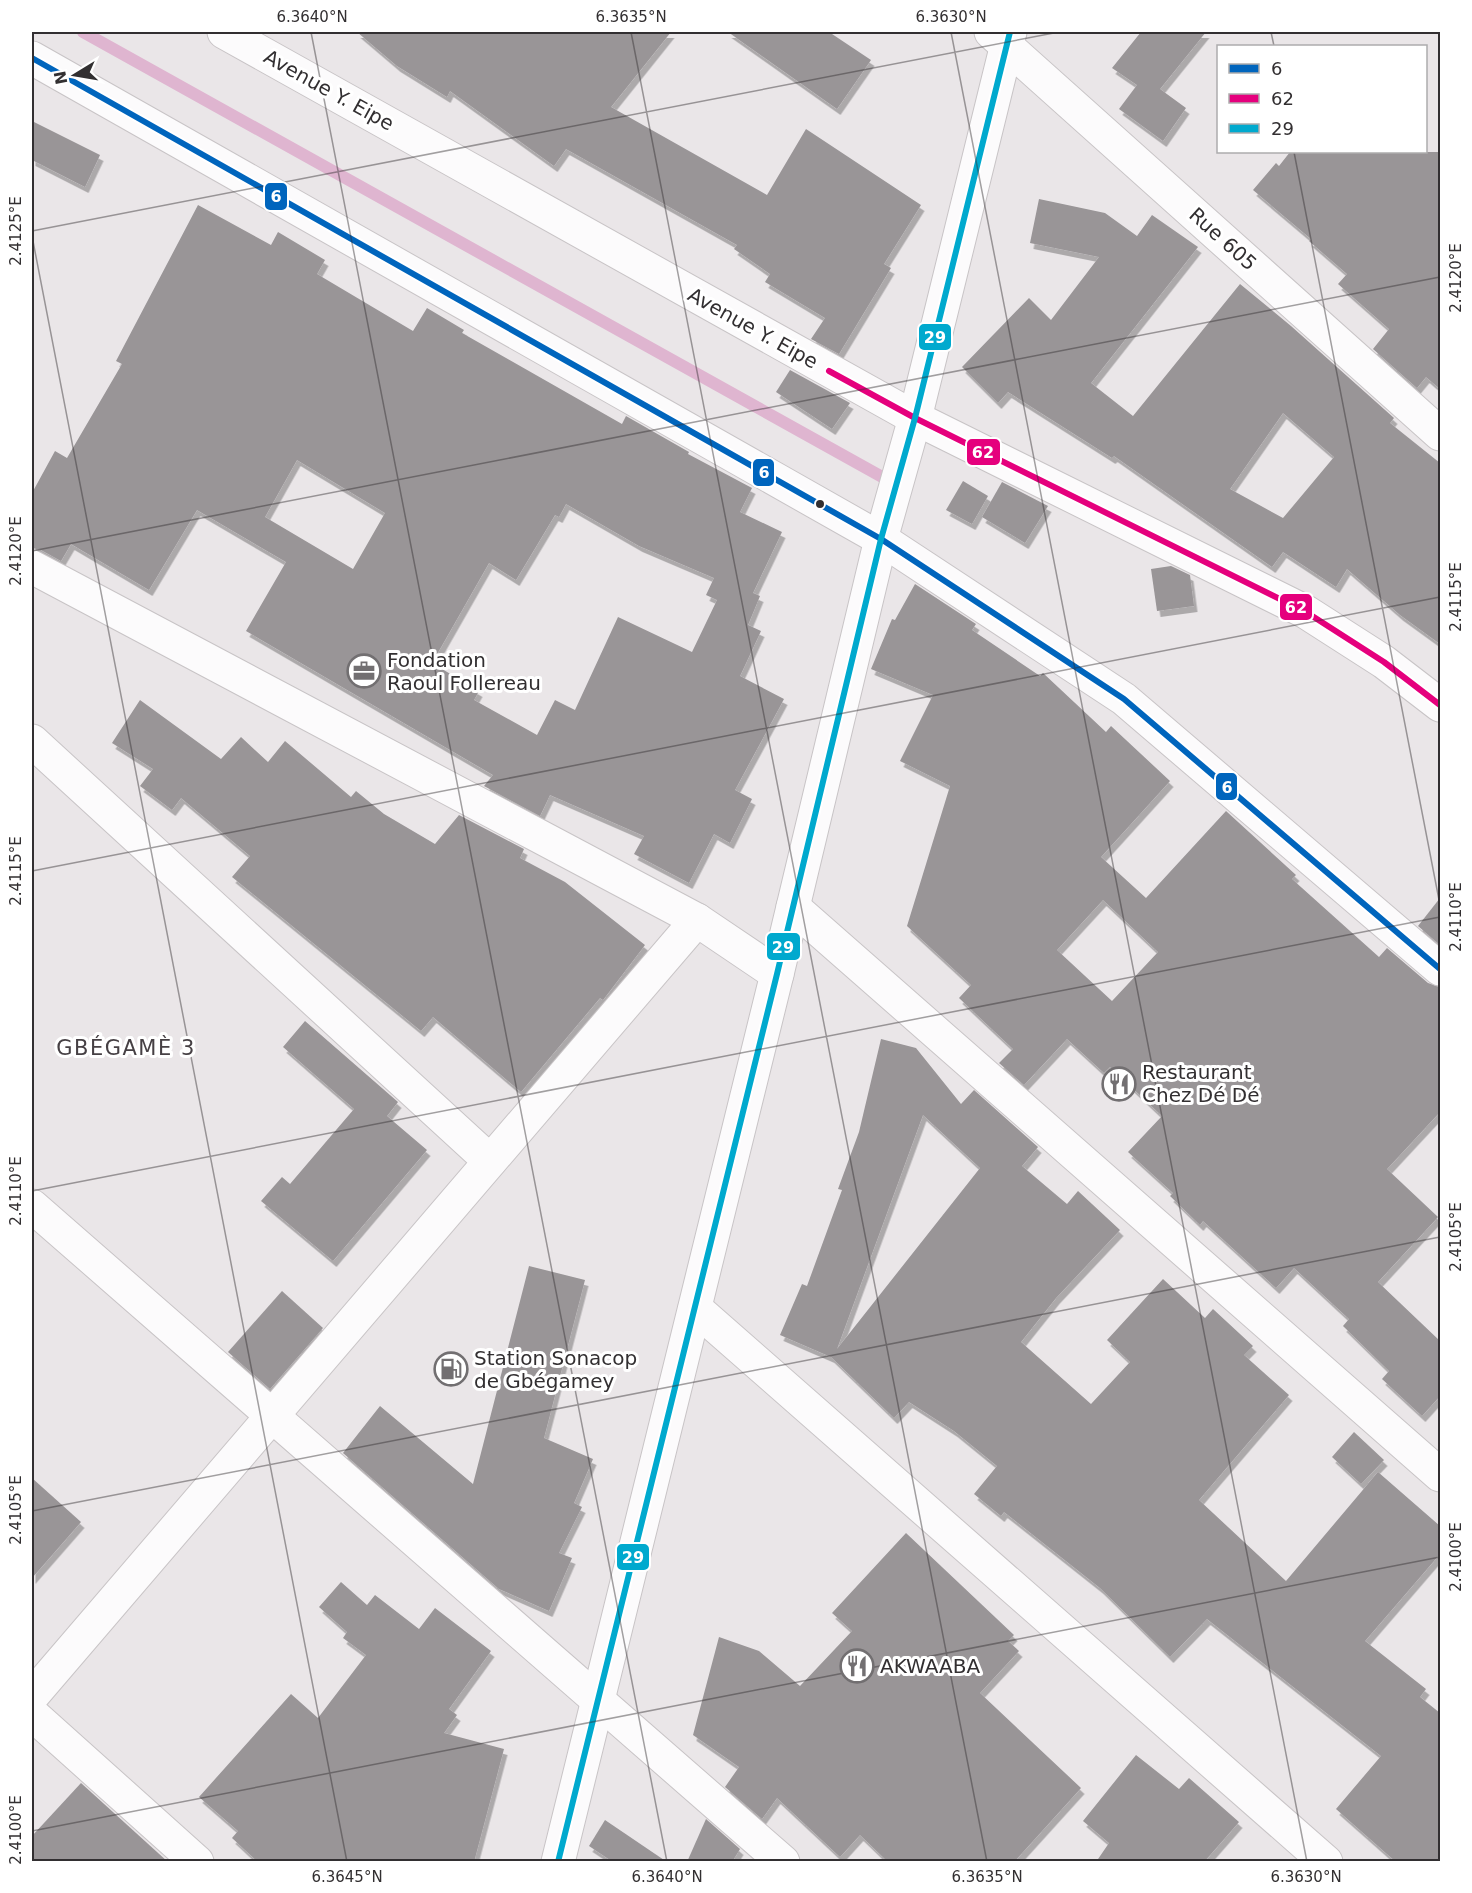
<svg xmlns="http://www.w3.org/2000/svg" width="1472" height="1893" viewBox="0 0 1472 1893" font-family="'DejaVu Sans',sans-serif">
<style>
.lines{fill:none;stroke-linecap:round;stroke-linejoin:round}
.stream{stroke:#dfb5d0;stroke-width:12}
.building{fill:#999597;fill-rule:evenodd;filter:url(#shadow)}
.minor-casing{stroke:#c8c4c6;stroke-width:35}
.secondary-casing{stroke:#c8c4c6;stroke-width:35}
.minor{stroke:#fcfbfc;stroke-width:33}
.secondary{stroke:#fcfbfc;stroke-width:33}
.bus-1-casing{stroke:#fff;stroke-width:10}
.bus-2-casing{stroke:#fff;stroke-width:10}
.bus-3-casing{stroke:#fff;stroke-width:10}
.bus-1{stroke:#0065bd;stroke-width:6}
.bus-2{stroke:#e5007d;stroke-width:6}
.bus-3{stroke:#00a9ce;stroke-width:6}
.ticks{fill:none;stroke:#322f31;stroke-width:1.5;stroke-opacity:0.45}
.bus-dot{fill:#322f31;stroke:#fff;stroke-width:2}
.labels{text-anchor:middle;stroke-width:6;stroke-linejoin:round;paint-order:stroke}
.street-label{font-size:20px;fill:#322f31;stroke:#fff}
.poi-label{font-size:20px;fill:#322f31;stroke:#fff;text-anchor:start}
.neighbourhood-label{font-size:21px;letter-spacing:1.5px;fill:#464044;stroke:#fff}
.line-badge{stroke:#fff;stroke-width:2}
.badge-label{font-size:16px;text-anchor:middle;font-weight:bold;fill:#fff}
.neatline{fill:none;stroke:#322f31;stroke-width:2}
.ticks-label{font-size:15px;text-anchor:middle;fill:#322f31}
</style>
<defs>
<filter id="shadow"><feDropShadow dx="3.5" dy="6" stdDeviation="0" flood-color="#0004"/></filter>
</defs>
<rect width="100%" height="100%" fill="#eae6e8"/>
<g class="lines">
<!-- stream -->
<polyline class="stream" points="83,32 893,483"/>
</g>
<!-- building -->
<g class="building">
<polygon points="357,32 671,32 611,107 767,195 806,129 921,205 884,264 891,268 839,354 811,339 825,318 765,282 770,274 734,249 737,245 566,149 554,166 450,91 447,97 397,66"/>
<polygon points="728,32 829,32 871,60 837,109"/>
<polygon points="1141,32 1206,32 1160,89 1186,108 1163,141 1119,109 1137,85 1112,68"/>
<polygon points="32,121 100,155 85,187 32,160"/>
<polygon points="1290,152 1440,152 1440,389 1426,377 1417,388 1373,349 1389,329 1338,284 1347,274 1309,241 1311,239 1253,190 1276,163 1279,166"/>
<path d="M 1039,199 L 1105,213 L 1137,236 L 1152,215 L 1198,247 L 1091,383 L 1133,416 L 1240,284 L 1291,326 L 1394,418 L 1390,423 L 1440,463 L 1440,644 L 1400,615 L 1347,569 L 1336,587 L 1283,552 L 1272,567 L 1114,456 L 1112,458 L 1008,392 L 998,403 L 962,367 L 1029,298 L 1051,320 L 1099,257 L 1030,243 ZM 1283,413 L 1334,457 L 1283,518 L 1230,489 Z"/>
<path d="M 198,205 L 271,245 L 278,232 L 325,260 L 317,274 L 413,331 L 427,308 L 464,330 L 462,333 L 622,424 L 626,416 L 689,452 L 688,454 L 752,488 L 740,512 L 782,532 L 753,593 L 760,596 L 748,625 L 761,631 L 740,676 L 784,699 L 735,790 L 752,799 L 730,843 L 714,834 L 689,883 L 634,854 L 644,836 L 550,795 L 540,816 L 484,786 L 493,775 L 246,631 L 286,562 L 197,510 L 149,590 L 71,544 L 61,561 L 41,550 L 32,548 L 32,493 L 55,451 L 67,458 L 122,364 L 116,361 ZM 297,460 L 385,513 L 353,569 L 265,517 ZM 566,504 L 639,546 L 714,578 L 706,595 L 717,600 L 692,652 L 618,617 L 575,710 L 555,700 L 537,735 L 474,700 L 479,691 L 432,663 L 489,563 L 516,580 L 555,515 L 559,517 Z"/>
<polygon points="790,370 850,403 832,429 776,392"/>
<polygon points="963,481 988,496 972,524 946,510"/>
<polygon points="1002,482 1048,506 1025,543 982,517"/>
<polygon points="1171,566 1190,575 1194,606 1157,611 1151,569"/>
<path d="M 915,584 L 976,624 L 972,630 L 1040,676 L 1043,673 L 1106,732 L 1111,726 L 1170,781 L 1101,857 L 1146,898 L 1226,811 L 1296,875 L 1292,879 L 1379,957 L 1387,948 L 1428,983 L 1440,987 L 1440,1112 L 1387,1169 L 1438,1217 L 1378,1282 L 1440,1341 L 1440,1396 L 1422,1416 L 1382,1379 L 1389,1371 L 1343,1326 L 1349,1319 L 1294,1268 L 1276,1288 L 1203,1221 L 1200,1225 L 1170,1196 L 1173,1193 L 1128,1152 L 1162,1116 L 1110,1067 L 1104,1073 L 1067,1039 L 1024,1085 L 999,1063 L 1013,1049 L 959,998 L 971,985 L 907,926 L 950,786 L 900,761 L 933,695 L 871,669 L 892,619 L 895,620 ZM 1103,900 L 1158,952 L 1112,1001 L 1057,950 Z"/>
<polygon points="140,700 221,759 241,737 268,762 285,741 351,797 356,791 384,814 435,844 459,815 524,849 520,858 565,882 645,945 603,1000 600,998 521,1092 433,1017 421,1031 232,877 250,856 181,798 172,810 140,786 153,769 112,743"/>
<polygon points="1440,898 1440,945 1418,926"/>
<polygon points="305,1021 398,1102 387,1116 427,1150 333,1261 261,1201 282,1177 290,1184 354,1109 283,1047"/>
<path d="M 881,1039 L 916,1048 L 961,1104 L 974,1090 L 1038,1147 L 1022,1166 L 1067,1204 L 1078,1191 L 1120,1230 L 1056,1298 L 1021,1342 L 1091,1404 L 1130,1362 L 1107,1340 L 1163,1279 L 1205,1318 L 1213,1309 L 1253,1346 L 1244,1355 L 1289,1395 L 1199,1500 L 1286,1581 L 1378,1472 L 1440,1526 L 1440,1554 L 1365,1641 L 1426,1689 L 1420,1697 L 1440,1713 L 1440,1862 L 1396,1862 L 1336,1809 L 1381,1756 L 1207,1619 L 1170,1657 L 1100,1588 L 1004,1512 L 1001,1516 L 974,1494 L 997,1466 L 954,1431 L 909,1402 L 894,1418 L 831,1357 L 780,1335 L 802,1284 L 807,1286 L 842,1190 L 838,1189 L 859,1132 ZM 923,1115 L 980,1168 L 837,1349 Z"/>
<polygon points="529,1266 585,1280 544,1438 593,1459 574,1503 582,1507 559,1553 572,1558 549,1611 499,1589 343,1453 380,1406 473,1484"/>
<polygon points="282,1291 323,1328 270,1389 228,1352"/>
<polygon points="1354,1432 1384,1460 1361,1484 1332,1457"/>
<polygon points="32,1478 81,1522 32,1578"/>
<polygon points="906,1533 1014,1635 1008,1641 1019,1651 980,1693 1081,1788 1014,1862 888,1862 860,1835 840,1857 777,1798 762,1819 725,1787 739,1767 693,1735 719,1637 759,1651 800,1686 852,1631 832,1613"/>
<polygon points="341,1582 367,1605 375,1595 419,1629 435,1608 491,1651 449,1709 457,1715 444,1733 504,1749 474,1862 258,1862 232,1838 238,1831 199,1797 291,1694 318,1718 366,1655 343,1638 347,1632 319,1607"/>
<polygon points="1136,1755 1179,1789 1189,1778 1239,1822 1204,1862 1096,1862 1109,1843 1083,1821"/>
<polygon points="81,1783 168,1862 32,1862 32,1836"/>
<polygon points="706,1819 740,1849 732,1862 687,1862"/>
<polygon points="605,1820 667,1862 613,1862 589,1846"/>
</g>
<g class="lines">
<!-- minor casing -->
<g class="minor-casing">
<g id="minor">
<polyline points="224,32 915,418 1306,612 1384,662 1440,705"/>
<polyline points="991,32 1440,434"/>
<polyline points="32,58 881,539 1124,699 1440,969"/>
<polyline points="32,567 697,920 777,974"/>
<polyline points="32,741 490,1161"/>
<polyline points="793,907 1440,1475"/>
<polyline points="32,1206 783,1862"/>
<polyline points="695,1308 1326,1862"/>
<polyline points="32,1696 697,920"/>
<polyline points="32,1714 197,1862"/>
</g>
</g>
<!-- secondary casing -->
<g class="secondary-casing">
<polyline id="secondary" points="558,1862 777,974 881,539 915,418 1010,32"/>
</g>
<!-- minor -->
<use href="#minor" class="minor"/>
<!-- secondary -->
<use href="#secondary" class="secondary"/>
<!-- bus-1 casing -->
<g class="bus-1-casing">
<polyline id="bus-1" points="32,58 881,539 1124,699 1440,969"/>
</g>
<!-- bus-2 casing -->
<g class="bus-2-casing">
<polyline id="bus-2" points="829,371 915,418 1306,612 1384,662 1440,705"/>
</g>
<!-- bus-3 casing -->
<g class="bus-3-casing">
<polyline id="bus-3" points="558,1862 777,974 881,539 915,418 1010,32"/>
</g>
<!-- bus-1 -->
<use href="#bus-1" class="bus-1"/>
<!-- bus-2 -->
<use href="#bus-2" class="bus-2"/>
<!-- bus-3 -->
<use href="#bus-3" class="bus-3"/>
</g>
<!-- ticks -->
<path class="ticks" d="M 311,32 L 667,1862M 631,32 L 987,1862M 951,32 L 1307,1862M 1271,32 L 1274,46M 1294,152 L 1440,905M 32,231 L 1059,32M 32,236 L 347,1862M 32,551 L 1440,277M 32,871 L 1440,597M 32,1191 L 1440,917M 32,1511 L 1440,1237M 32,1831 L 1440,1557"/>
<!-- icons -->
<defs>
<g id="office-ring" transform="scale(1.725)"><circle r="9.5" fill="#fff" stroke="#726f71" stroke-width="1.5"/><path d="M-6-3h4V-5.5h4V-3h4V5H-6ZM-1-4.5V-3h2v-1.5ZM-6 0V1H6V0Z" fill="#726f71"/></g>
<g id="restaurant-ring" transform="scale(1.725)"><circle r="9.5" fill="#fff" stroke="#726f71" stroke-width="1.5"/><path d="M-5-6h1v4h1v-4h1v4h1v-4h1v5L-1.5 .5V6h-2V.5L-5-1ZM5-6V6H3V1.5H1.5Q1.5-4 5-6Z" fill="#726f71"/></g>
<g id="fuel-ring" transform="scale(1.725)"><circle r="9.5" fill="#fff" stroke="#726f71" stroke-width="1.5"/><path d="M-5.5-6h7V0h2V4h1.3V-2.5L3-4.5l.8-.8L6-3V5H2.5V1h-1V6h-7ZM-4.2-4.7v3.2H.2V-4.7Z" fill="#726f71"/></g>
</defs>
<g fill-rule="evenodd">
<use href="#office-ring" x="364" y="671"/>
<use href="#restaurant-ring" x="1119" y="1084"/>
<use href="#fuel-ring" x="451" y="1369"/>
<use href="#restaurant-ring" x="857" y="1666"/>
</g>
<!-- markers -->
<circle class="bus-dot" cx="820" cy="504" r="5"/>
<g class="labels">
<!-- street labels -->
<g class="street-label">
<text transform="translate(329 90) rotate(29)" y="7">Avenue Y. Eipe</text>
<text transform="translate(1223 239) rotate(42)" y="7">Rue 605</text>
<text transform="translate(753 328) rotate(29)" y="7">Avenue Y. Eipe</text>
</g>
<!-- poi labels -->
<g class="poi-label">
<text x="387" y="667">Fondation<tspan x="387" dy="23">Raoul Follereau</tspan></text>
<text x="1142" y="1079">Restaurant<tspan x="1142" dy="23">Chez Dé Dé</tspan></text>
<text x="474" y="1365">Station Sonacop<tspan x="474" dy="23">de Gbégamey</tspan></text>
<text x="880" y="1673">AKWAABA</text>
</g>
<!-- neighbourhood labels -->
<g class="neighbourhood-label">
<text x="126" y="1055">GBÉGAMÈ 3</text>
</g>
</g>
<g class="line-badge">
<rect x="264" y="182" width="24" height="29" rx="6" fill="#0065bd"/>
<rect x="918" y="323" width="34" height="28" rx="6" fill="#00a9ce"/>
<rect x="966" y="438" width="35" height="28" rx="6" fill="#e5007d"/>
<rect x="752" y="458" width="23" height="29" rx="6" fill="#0065bd"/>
<rect x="1279" y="593" width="34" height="28" rx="6" fill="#e5007d"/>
<rect x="1215" y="772" width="23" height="29" rx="6" fill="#0065bd"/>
<rect x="766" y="932" width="35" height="29" rx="6" fill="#00a9ce"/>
<rect x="616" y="1543" width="34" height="28" rx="6" fill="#00a9ce"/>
</g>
<g class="badge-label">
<text x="276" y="202">6</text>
<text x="935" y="343">29</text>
<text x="983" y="458">62</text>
<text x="764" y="478">6</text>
<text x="1296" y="613">62</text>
<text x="1227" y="793">6</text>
<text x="783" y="953">29</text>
<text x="633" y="1563">29</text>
</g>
<!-- border -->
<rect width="1472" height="1893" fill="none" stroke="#ffffff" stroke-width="66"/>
<!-- legend -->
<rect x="1217" y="45" width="210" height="108" fill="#ffffff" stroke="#adacad" stroke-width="1.5"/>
<rect x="1229" y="64" width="30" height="9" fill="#0065bd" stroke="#adacad" stroke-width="1.5"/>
<text x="1271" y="75" font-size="18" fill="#322f31">6</text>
<rect x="1229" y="94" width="30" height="9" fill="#e5007d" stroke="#adacad" stroke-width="1.5"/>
<text x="1271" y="105" font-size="18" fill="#322f31">62</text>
<rect x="1229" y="124" width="30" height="9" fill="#00a9ce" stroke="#adacad" stroke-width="1.5"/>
<text x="1271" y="135" font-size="18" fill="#322f31">29</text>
<!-- north arrow -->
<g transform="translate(75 75) rotate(259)" stroke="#ffffff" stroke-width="4.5" paint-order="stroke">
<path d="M0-4.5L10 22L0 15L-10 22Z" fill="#322f31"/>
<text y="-9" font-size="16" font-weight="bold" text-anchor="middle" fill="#322f31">N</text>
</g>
<rect x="33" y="33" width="1406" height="1827" class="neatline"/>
<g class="ticks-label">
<text x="312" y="22">6.3640°N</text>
<text x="631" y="22">6.3635°N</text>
<text x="951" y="22">6.3630°N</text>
<text transform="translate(16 231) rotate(-90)" y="5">2.4125°E</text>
<text transform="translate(1456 278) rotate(-90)" y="5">2.4120°E</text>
<text transform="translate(16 551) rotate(-90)" y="5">2.4120°E</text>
<text transform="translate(1456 597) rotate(-90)" y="5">2.4115°E</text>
<text transform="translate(16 871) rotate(-90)" y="5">2.4115°E</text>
<text transform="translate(1456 917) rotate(-90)" y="5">2.4110°E</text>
<text transform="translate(16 1191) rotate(-90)" y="5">2.4110°E</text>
<text transform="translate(1456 1237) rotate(-90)" y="5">2.4105°E</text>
<text transform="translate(16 1510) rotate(-90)" y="5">2.4105°E</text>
<text transform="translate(1456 1557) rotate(-90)" y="5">2.4100°E</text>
<text transform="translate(16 1830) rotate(-90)" y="5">2.4100°E</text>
<text x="347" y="1882">6.3645°N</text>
<text x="667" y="1882">6.3640°N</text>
<text x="987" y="1882">6.3635°N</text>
<text x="1306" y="1882">6.3630°N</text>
</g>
</svg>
